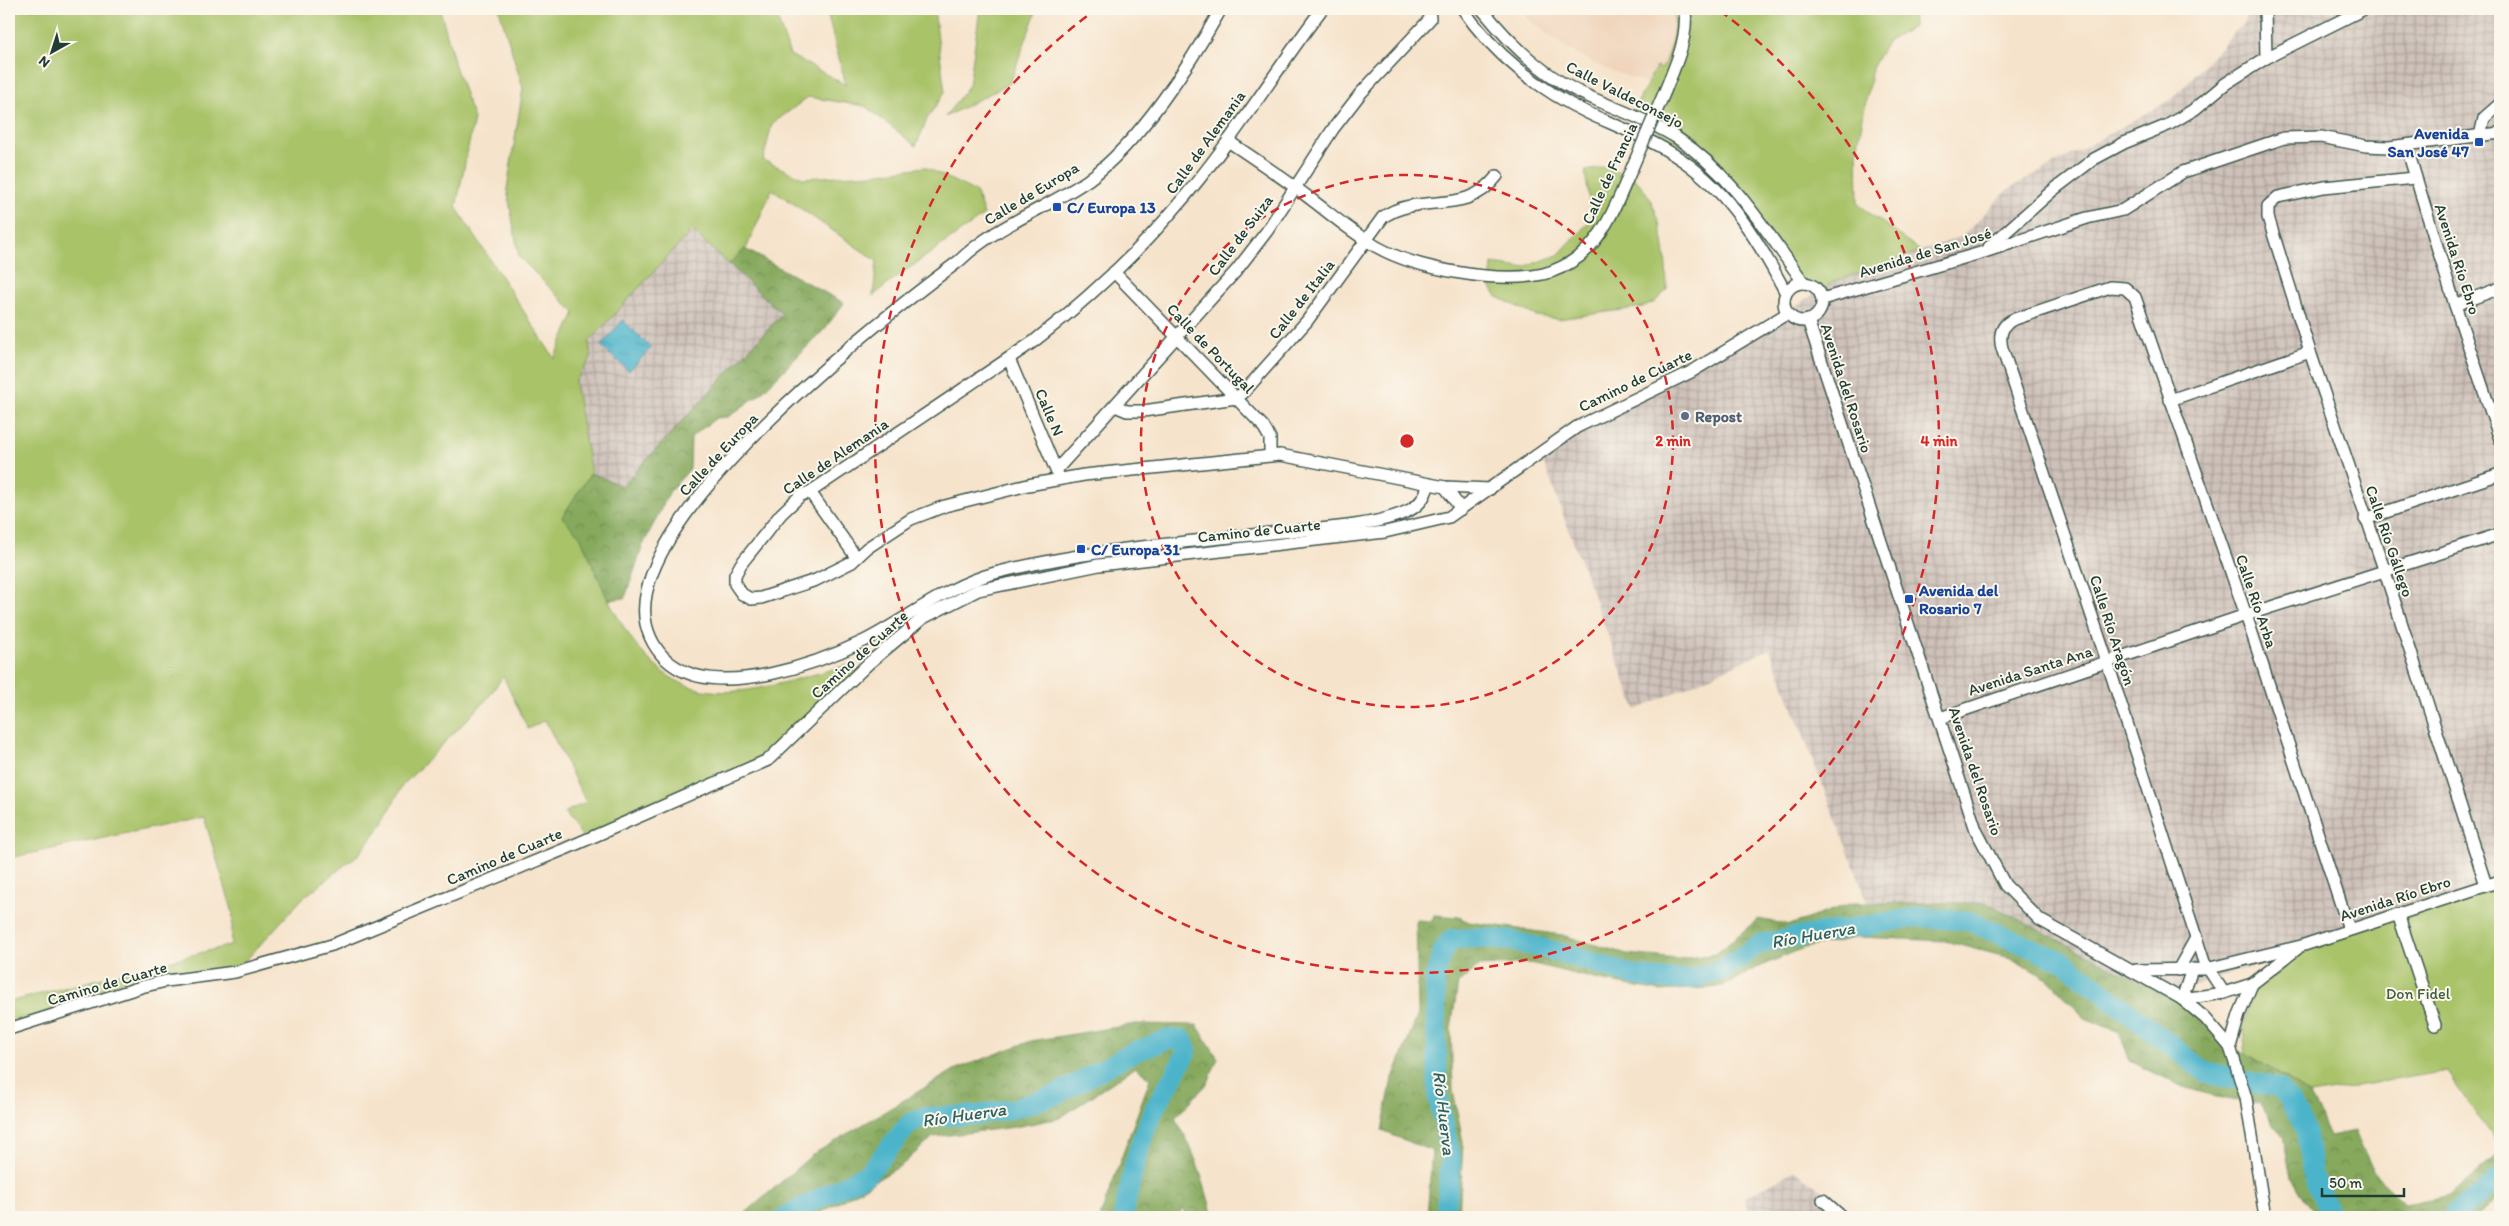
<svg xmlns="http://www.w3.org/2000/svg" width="2509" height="1226" viewBox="0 0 2509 1226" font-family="Itim,sans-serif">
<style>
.built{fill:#f0d5bc}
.industrial{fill:url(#industrial-grid)}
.green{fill:#a9c369;stroke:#64804e}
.forest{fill:url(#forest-crowns);stroke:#527348}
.water{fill:url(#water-ripples);stroke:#367880}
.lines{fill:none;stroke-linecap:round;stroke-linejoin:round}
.river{stroke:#4cb4cb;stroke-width:20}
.minor-casing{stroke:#3f564b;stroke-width:14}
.minor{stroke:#fff;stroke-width:11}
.minor-bridge-casing{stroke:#3f564b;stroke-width:14;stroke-linecap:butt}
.minor-bridge{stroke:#fff;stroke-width:11}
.ring{fill:none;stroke:#d62828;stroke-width:2.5;stroke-dasharray:9 6}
.transit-dot{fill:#1a4fb4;stroke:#fbf7ec;stroke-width:2}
.service-dot{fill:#5c6f8a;stroke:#fbf7ec;stroke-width:2}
.labels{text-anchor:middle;stroke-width:4;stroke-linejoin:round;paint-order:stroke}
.street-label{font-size:16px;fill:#1f3d34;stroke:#fbf7ec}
.transit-label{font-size:16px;font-weight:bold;fill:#164399;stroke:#fbf7ec;text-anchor:start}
.service-label{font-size:16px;font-weight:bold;fill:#4e5e75;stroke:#fbf7ec;text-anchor:start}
.park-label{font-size:16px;fill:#425e41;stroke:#fbf7ec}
.water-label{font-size:18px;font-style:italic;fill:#2c6161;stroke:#fbf7ec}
.centre{fill:#d62828;stroke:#fbf7ec;stroke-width:2.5}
.ring-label{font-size:15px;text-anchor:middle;font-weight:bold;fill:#d62828;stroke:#fbf7ec;stroke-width:4;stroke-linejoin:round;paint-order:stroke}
</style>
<defs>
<pattern id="industrial-grid" width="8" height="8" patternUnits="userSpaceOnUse" patternTransform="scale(1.25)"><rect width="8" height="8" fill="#cec1b9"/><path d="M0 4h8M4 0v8" fill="none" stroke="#a79e97"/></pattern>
<pattern id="forest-crowns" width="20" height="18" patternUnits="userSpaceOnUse" patternTransform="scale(1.25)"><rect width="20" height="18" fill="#86a95d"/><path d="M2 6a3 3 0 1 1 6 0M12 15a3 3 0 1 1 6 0" fill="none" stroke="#6d8b4e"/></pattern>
<pattern id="water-ripples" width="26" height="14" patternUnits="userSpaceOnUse" patternTransform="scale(1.25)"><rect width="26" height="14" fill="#4cb4cb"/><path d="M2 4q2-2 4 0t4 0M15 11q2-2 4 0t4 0" fill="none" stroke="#3f94a6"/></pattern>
</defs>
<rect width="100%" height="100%" fill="#fbf7ec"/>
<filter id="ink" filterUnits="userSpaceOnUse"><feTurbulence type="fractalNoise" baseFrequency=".02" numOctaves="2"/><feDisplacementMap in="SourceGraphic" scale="10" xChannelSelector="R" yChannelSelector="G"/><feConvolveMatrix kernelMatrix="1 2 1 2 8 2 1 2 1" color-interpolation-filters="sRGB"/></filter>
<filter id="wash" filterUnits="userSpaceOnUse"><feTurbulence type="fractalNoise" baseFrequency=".0096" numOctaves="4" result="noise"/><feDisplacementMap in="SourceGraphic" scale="20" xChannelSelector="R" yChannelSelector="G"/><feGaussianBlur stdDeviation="1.12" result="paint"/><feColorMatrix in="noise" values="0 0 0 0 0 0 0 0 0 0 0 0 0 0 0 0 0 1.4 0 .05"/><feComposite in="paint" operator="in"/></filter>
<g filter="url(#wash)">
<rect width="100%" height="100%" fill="#f6e3cb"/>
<!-- built -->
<polygon class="built" points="1520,9 1673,9 1673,39 1662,69 1656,67 1649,84 1603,68 1569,50 1534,24"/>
<!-- industrial -->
<g class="industrial">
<polygon points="2246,9 2500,9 2500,884 2398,914 2167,996 1987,903 1868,903 1770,649 1636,710 1540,453 1769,323 1831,283 1963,236 2007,190 2172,99 2246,20"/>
<polygon points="692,230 783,314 622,486 591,473 575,382 591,358 589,342"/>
<polygon points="1794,1171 1853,1212 1855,1217 1750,1217 1744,1198"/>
</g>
<!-- green -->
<g class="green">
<path d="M 9,9 L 440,9 L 456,69 L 474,119 L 456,207 L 554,358 L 575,313 L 519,257 L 507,189 L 523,88 L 499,9 L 774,9 L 790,55 L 846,85 L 826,9 L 934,9 L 945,92 L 927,119 L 916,146 L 865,106 L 808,97 L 772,124 L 763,160 L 803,178 L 872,174 L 925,167 L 976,192 L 984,215 L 894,279 L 873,296 L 877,261 L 772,189 L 747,247 L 729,264 L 692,230 L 589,342 L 591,358 L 575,382 L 591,473 L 562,517 C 568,523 576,530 581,537 C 593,555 598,580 608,599 C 672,725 734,696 848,665 L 859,673 L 768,760 L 585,840 L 564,813 L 586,802 L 545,720 L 528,729 L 503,676 L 488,698 L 402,786 L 383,823 L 360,853 L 303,898 L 235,972 L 166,981 L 161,963 L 231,945 L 233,913 L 204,817 L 9,858 Z"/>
<polygon points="980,9 1037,9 1010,83 945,117 969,85"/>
<path d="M 1673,9 L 1912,9 L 1913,27 L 1887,42 L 1872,68 L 1857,150 L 1858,204 L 1920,251 L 1831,283 L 1820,293 L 1810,284 L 1804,283 L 1708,162 L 1631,115 L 1656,67 L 1662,69 C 1670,49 1677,31 1673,9 Z"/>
<path d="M 1606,167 C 1616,171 1631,175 1638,182 C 1663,209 1666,255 1667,290 L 1655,302 L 1643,307 L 1558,319 L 1536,316 L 1496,296 L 1490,286 L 1492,264 L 1521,268 L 1558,255 L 1592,219 L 1585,171 Z"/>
<polygon points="2500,884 2500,1148 2447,1071 2310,1094 2246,1053 2243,1030 2252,984 2301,946"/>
<polygon points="138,969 141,987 9,1029 9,1002"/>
</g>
<!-- forest -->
<g class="forest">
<polygon points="745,249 844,303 824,330 760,394 728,417 716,418 691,437 690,469 670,491 643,545 625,598 608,600 580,536 562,517 591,473 622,486 782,314 729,264"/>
<path d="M 1852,903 L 1987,903 L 2167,996 L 2182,999 L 2230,1047 L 2246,1053 L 2310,1094 L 2329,1136 L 2355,1131 C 2368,1164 2379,1181 2405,1204 L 2451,1195 L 2500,1153 L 2500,1196 L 2477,1217 L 2317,1217 L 2291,1178 L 2283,1136 L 2259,1104 L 2226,1099 L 2186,1088 L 2130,1061 L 2119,1032 L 2085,1018 L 2048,979 L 2010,958 L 1945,941 L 1859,937 L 1804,948 L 1756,968 L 1723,987 L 1660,991 L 1599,980 L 1530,963 L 1480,966 L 1458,983 L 1451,1029 L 1453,1091 L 1463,1142 L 1459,1217 L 1427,1217 L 1432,1151 L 1382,1131 L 1391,1083 L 1418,1014 L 1416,920 L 1432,921 L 1434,915 L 1459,917 L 1469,922 L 1562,935 L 1627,954 L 1679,959 L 1716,954 L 1758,919 L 1790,925 Z"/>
<path d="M 1136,1024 L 1197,1025 L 1218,1058 L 1208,1083 L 1175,1118 C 1194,1148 1204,1182 1213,1217 L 1188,1217 L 1183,1208 L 1178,1217 L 1100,1217 L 1150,1079 L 1135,1067 L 1060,1118 L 1015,1127 L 933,1137 L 902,1165 L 814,1217 L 741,1217 L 812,1155 L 956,1069 L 1031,1041 Z"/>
</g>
<!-- water -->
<polygon class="water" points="623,320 651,348 629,371 601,346"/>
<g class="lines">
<!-- river -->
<g class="river">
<path d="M 784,1217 L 868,1173 L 910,1123 L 926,1117 L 978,1115 L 1016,1108 L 1056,1095 L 1131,1053 L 1169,1039 L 1183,1040 L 1187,1050 C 1177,1075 1159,1096 1149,1121 C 1136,1151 1130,1185 1123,1217"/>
<polyline points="1445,1217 1451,1158 1438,1097 1435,976 1444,948 1452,939 1480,938 1512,941 1558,952 1633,975 1656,979 1691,979 1722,970 1760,944 1789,938 1919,917 1969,921 2064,962 2205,1072 2278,1088 2290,1100 2307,1133 2312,1173 2329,1212 2335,1217"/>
<polyline points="2451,1217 2500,1179"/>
</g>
</g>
</g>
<g filter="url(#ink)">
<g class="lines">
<!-- minor casing -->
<g class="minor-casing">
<g id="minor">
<path d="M 1221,9 C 1190,64 1139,143 1088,180 C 1046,209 996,225 959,261 C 882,318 623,519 646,624 C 650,642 661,658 676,667 C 724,697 817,664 864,641 C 909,618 946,586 995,573 C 1085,550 1178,543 1270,533 C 1310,529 1374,528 1410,510 C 1421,504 1425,496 1429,484"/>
<path d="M 1322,9 C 1273,74 1230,145 1176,207 C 1134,257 1084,302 1033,342 L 810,492 L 801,495 L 781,514 L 741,564 L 735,575 L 735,584 L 742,594 L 751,599 L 761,598 L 816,580 L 852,562 L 867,548 L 911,519 L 945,506 L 1028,485 L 1084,475 L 1280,455 L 1445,487 L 1490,489"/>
<path d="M 1463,9 C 1493,54 1541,91 1590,114 C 1621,128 1653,140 1682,160 C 1730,193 1759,242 1786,293"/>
<path d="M 1482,9 C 1507,40 1540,73 1577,91 C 1609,107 1646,118 1677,138 C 1733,175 1765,230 1804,283"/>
<polyline points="2265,9 2266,58"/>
<path d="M 1665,91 C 1676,64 1688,39 1685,9"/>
<polyline points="2480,136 2484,118 2500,104"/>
<path d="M 1228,141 C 1256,160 1285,179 1312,200 C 1333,216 1354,234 1377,247 C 1416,269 1498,284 1543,274 C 1556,271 1569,264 1580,256 C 1606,235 1619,198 1632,168"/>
<polyline points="2406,145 2455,305 2500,439"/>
<polyline points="2415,178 2324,187 2278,197 2268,206 2268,217 2310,352 2385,572 2486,885"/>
<polyline points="1989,247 2052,191 2094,159 2124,143 2168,125 2195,109 2225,84 2266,58 2364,9"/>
<polyline points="1114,272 1263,426 1270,438 1270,454"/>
<circle cx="1803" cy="302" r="19"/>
<polyline points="1822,299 1984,252 2087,218 2123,210 2183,172 2284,138 2321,137 2366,146 2389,147 2500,133"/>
<polyline points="2455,305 2500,288"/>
<polyline points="1808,320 1976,830 2005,885 2040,920 2182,999 2205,1018 2230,1047 2246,1098 2265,1217"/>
<polyline points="1009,359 1058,475"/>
<polyline points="2170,400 2310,352"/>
<path d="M 1115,406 L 1127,411 L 1143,411 L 1236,398 L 1243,393 L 1307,321 L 1383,217 C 1421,191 1465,218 1497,176"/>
<polyline points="1057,469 1236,271 1267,231 1333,129 1360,94 1430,19 1429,9"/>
<polyline points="1445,487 1461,509"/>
<polyline points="810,492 856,557"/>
<polyline points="2365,519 2500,474"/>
<polyline points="1940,718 2246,615 2500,534"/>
<polyline points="2398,914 2435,1025"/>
<polyline points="2136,970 2206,969 2301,946 2500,881"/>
<polyline points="2178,970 2196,938"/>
<path d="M 2224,993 L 2204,962 L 2105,655 L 2002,348 C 1999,336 2001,326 2012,320 L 2110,287 L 2125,288 L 2135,297 L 2246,615 L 2349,929"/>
<polyline points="2182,999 2224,993 2252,984"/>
<polyline points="2182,999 2192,969"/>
<polyline points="9,1029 141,987 166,981 235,972 332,945 565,849 768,760 869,663 923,618 978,590 1099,565 1385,532 1449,517 1577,427 1691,372 1788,313"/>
<polyline points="2230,1047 2239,1015 2252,984 2297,949"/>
<polyline points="1823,1200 1842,1217"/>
</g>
</g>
<!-- minor -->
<use href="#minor" class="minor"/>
<!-- minor-bridge casing -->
<g class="minor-bridge-casing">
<polyline id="minor-bridge" points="1632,168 1665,91"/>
</g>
<!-- minor-bridge -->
<use href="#minor-bridge" class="minor-bridge"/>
</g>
</g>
<!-- distance rings -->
<g class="ring">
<circle cx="1407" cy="441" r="266"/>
<path d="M1720 11A532 532 0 1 1 1094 11"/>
</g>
<!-- markers -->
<g class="transit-dot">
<rect x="2474" y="137" width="10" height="10" rx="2.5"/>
<rect x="1052" y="202" width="10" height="10" rx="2.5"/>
<rect x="1076" y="544" width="10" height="10" rx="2.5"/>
<rect x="1904" y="594" width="10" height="10" rx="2.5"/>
</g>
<circle class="service-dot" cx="1685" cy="416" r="5"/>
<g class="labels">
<!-- street labels -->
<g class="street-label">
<text transform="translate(1625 94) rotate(27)" y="6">Calle Valdeconsejo</text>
<text transform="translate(1205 142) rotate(-54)" y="6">Calle de Alemania</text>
<text transform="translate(1609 173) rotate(-65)" y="6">Calle de Francia</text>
<text transform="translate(1031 193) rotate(-31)" y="6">Calle de Europa</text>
<text transform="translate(1240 235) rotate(-53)" y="6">Calle de Suiza</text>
<text transform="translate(1925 252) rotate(-17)" y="6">Avenida de San José</text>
<text transform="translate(2458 259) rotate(72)" y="6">Avenida Río Ebro</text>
<text transform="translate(1301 299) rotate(-52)" y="6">Calle de Italia</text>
<text transform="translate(1211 348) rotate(46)" y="6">Calle de Portugal</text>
<text transform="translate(1635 380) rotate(-26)" y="6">Camino de Cuarte</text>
<text transform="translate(1847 388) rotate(72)" y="6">Avenida del Rosario</text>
<text transform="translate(1050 412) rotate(67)" y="6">Calle N</text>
<text transform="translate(718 454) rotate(-47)" y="6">Calle de Europa</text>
<text transform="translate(835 456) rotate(-34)" y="6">Calle de Alemania</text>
<text transform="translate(1259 530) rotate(-6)" y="6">Camino de Cuarte</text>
<text transform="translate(2390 541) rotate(71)" y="6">Calle Río Gállego</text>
<text transform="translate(2257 601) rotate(71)" y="6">Calle Río Arba</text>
<text transform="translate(2113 630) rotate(72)" y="6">Calle Río Aragón</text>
<text transform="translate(859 654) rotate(-42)" y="6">Camino de Cuarte</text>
<text transform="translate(2030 670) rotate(-18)" y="6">Avenida Santa Ana</text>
<text transform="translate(1976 771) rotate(71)" y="6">Avenida del Rosario</text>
<text transform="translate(504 856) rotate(-23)" y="6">Camino de Cuarte</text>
<text transform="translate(2395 898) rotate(-18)" y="6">Avenida Río Ebro</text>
<text transform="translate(107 983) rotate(-16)" y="6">Camino de Cuarte</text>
</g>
<!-- transit labels -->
<g class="transit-label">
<text x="2469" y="139" text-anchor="end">Avenida<tspan x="2469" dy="18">San José 47</tspan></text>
<text x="1067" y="213">C/ Europa 13</text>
<text x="1091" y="555">C/ Europa 31</text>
<text x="1919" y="596">Avenida del<tspan x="1919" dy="18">Rosario 7</tspan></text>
</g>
<!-- service labels -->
<g class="service-label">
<text x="1695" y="422">Repost</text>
</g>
<!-- park labels -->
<g class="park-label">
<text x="2418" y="999">Don Fidel</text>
</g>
<!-- water labels -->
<g class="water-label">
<text transform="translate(1813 935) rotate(-10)" y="6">Río Huerva</text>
<text transform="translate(1444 1113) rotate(83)" y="6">Río Huerva</text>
<text transform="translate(964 1115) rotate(-8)" y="6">Río Huerva</text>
</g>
</g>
<circle cx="1407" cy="441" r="8" class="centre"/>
<g class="ring-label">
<text x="1673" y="446">2 min</text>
<text x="1939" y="446">4 min</text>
</g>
<!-- margin -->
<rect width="2509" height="1226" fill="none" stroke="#fbf7ec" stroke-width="30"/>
<!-- north arrow -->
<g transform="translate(52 52) rotate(219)" stroke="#fbf7ec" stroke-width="4" paint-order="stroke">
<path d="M0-4L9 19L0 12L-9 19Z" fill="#1f3d34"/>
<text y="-8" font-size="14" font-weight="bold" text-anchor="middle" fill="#1f3d34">N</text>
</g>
<!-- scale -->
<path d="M2322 1188v8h82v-8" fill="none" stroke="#1f3d34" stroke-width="2.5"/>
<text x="2329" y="1188" font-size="15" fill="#1f3d34" stroke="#fbf7ec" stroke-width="4" paint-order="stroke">50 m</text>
</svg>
